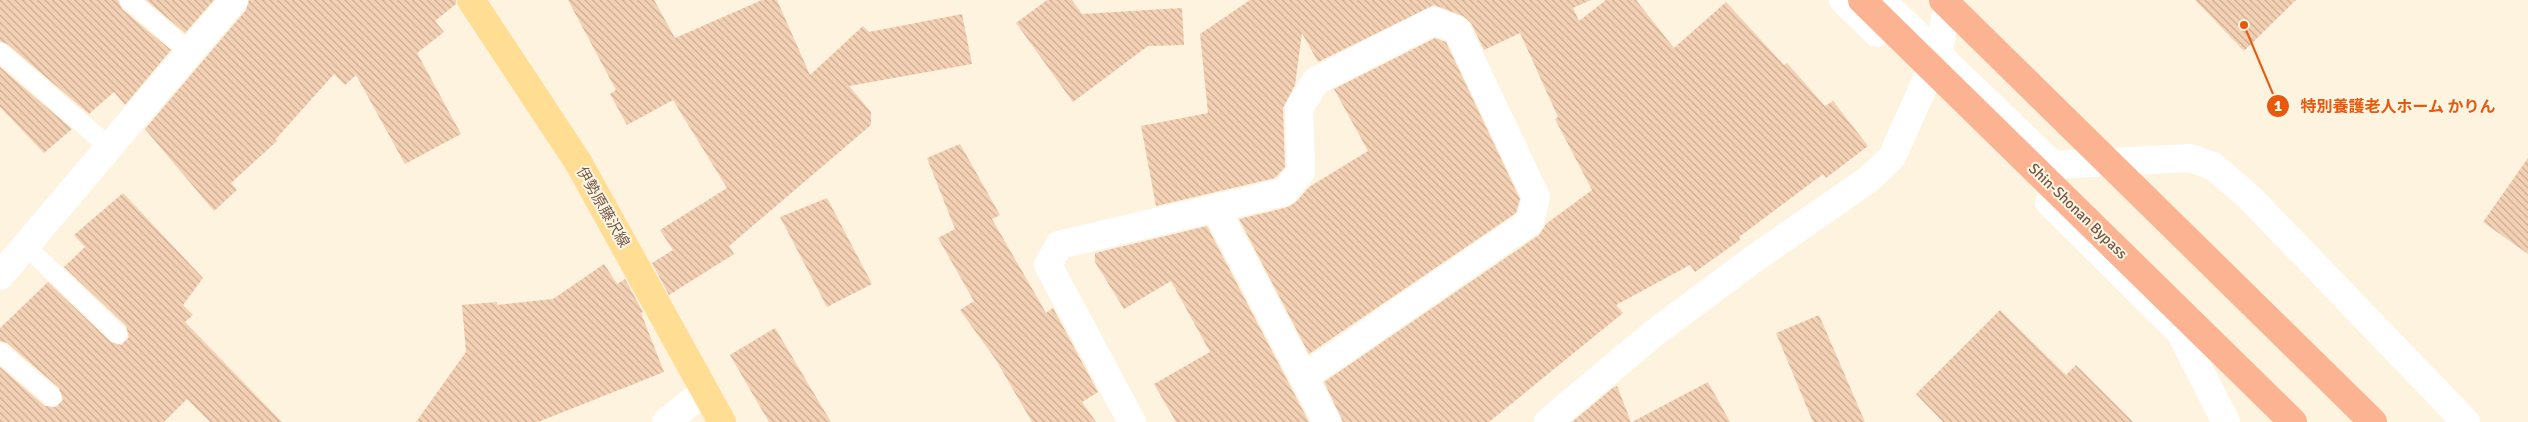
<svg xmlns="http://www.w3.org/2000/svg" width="2528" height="422" viewBox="0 0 2528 422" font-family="Signika,'Noto Sans JP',sans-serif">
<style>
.building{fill:url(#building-back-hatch)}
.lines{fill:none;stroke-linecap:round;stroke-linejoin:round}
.lane{stroke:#fff;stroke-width:19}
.street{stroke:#fff;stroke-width:28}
.secondary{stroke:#fff;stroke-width:28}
.primary{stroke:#ffdd93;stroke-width:28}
.highway{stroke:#fcb391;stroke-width:28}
.labels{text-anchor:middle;stroke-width:4;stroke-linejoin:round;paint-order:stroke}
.street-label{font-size:15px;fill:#745945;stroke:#fff6e5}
.leader{fill:none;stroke:#e8590c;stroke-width:2}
.callout-dot{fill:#e8590c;stroke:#fff6e5;stroke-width:2}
.mark-label{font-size:15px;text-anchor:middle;font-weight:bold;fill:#fff}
.callout-label{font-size:16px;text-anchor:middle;font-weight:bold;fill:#e8590c;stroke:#fff6e5;stroke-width:4;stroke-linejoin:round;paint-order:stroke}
</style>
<defs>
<pattern id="building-back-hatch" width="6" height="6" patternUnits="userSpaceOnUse" patternTransform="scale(1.25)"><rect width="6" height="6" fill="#f4d1b4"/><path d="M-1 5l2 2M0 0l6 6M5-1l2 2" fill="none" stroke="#caad94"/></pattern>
</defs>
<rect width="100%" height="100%" fill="#fdf3de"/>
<!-- building -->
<g class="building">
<polygon points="0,0 118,0 122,9 171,50 125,105 114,92 89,114 7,44 0,41"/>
<polygon points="146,0 214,0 185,33"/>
<polygon points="249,0 456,0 456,4 435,21 444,32 417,53 461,134 405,164 356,75 345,85 334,74 275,140 277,141 231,183 237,190 214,211 145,129 246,10"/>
<polygon points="568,0 654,0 675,38 762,0 777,0 810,75 863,26 869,32 962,14 972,64 849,86 871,112 871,125 729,246 734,254 669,295 652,263 673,250 660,230 727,188 673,100 627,125 610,94 616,90"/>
<polygon points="1047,0 1072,0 1082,14 1182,8 1184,45 1148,46 1073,102 1016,23"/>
<polygon points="1250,0 1591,0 1573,8 1579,21 1606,0 1636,0 1674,48 1726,2 1784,65 1787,63 1825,106 1833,101 1868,146 1826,178 1823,174 1739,237 1740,240 1695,272 1690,265 1616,305 1623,313 1489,422 1343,422 1324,382 1539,235 1546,224 1592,190 1555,119 1558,117 1520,33 1484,50 1471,23 1463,16 1434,5 1318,62 1302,33 1295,85 1283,108 1285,167 1275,178 1156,206 1141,126 1208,113 1200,34"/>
<polygon points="2195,0 2296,0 2244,51"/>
<polygon points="1435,38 1446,42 1520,199 1516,213 1309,354 1239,219 1288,207 1296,202 1309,187 1368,151 1334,89"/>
<polygon points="0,67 72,129 44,153 0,107"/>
<polygon points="960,144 1000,215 992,219 1046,313 1053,308 1098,392 1082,402 1096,422 1032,422 996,360 960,310 974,301 938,238 955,229 927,158"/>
<polygon points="2528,158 2528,254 2483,222"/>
<polygon points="123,193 203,278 183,305 193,315 185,322 282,422 210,422 187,399 164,422 0,422 0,367 45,406 56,407 63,400 59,388 7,343 0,341 0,328 48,282 111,342 121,345 129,337 126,326 64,267 85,247 74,235"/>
<polygon points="827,198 872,284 827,307 780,217"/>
<polygon points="1207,226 1309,422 1176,422 1154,384 1210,352 1171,281 1124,309 1095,262 1095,253"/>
<polygon points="604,264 617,284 625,279 643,312 641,313 664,372 538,422 416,422 466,352 462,305 497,302 497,305 553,299"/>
<polygon points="2000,310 2066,375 2076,365 2133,422 1943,422 1916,394"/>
<polygon points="1819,315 1865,422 1813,422 1776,333"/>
<polygon points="775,328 831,422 769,422 730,355"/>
<polygon points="1708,382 1730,422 1632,422"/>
<polygon points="1617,386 1631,422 1572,422 1614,387"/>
</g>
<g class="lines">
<!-- lane -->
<g class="lane">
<polyline points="129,0 190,52"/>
<polyline points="0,52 109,147"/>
<polyline points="26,246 118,334"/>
<polyline points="0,352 52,397"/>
</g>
<!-- street -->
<g class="street">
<polyline points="1216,209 1327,422"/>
<polyline points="0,276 234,0"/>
<polyline points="666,422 705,391"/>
<polyline points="1132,422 1048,265 1059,245 1284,192 1301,172 1299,108 1316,81 1434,21 1457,30 1536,197 1530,222 1304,377"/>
<polyline points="1548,422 1653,334 1751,261 1869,179 1892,157 1938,54 1949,0"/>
</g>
<!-- secondary -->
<g class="secondary">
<polyline points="1843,0 1877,33"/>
<polyline points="1881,0 2053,165 2190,158 2213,166 2250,198 2466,422"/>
<polyline points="2049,202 2180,332 2226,422"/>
</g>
<!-- primary -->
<polyline class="primary" points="471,0 578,162 722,422"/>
<!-- highway -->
<g class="highway">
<polyline points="1862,0 2293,422"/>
<polyline points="1943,0 2373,422"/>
</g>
</g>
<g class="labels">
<!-- street labels -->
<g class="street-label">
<text transform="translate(603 207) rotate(60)" y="5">伊勢原藤沢線</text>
<text transform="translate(2078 211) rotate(44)" y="5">Shin-Shonan Bypass</text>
</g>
</g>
<!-- callouts -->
<path class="leader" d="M2244 25L2278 106"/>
<g class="callout-dot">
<circle cx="2244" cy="25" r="5"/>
<circle cx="2278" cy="106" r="12"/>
</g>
<g class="mark-label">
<text x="2278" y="111">1</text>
</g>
<g class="callout-label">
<text x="2398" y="112">特別養護老人ホーム かりん</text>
</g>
</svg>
